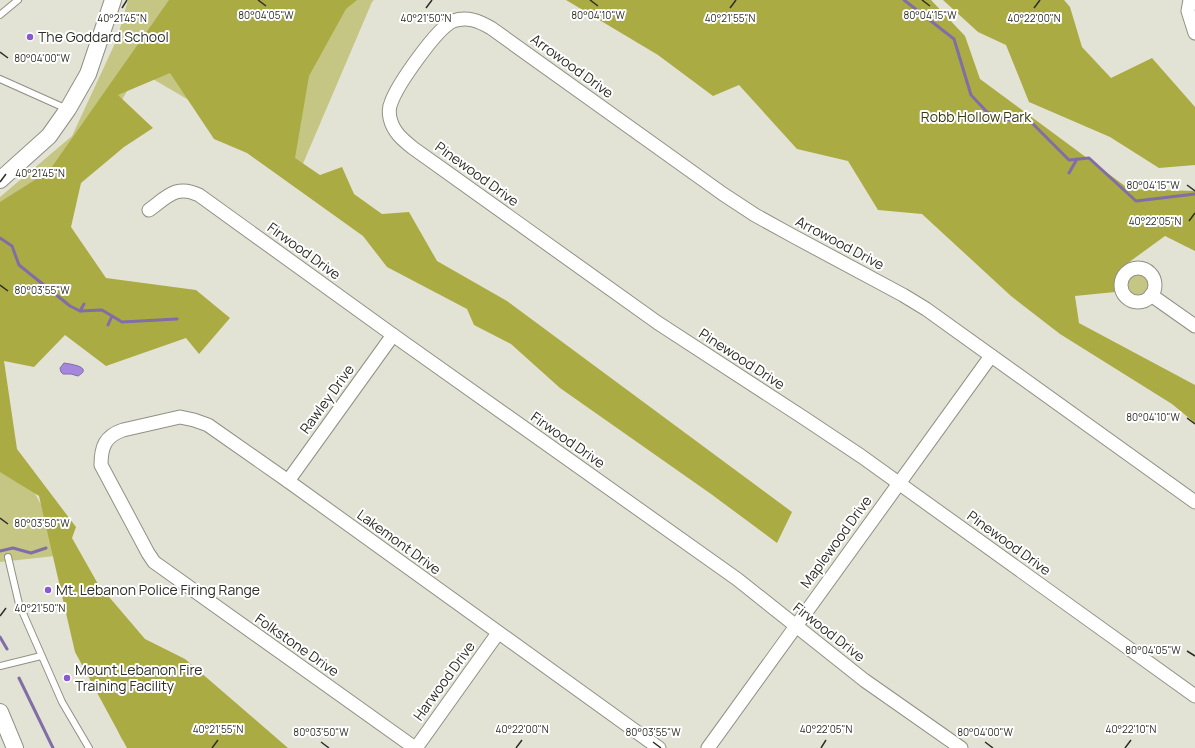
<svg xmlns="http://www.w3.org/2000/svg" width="1195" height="748" viewBox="0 0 1195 748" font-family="Manrope,sans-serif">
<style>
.green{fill:#c5c684}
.forest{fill:#abab44}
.water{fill:#a588dd;stroke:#816da7}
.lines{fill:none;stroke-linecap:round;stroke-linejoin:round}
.stream{stroke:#816da7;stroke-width:3}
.service-casing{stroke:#909184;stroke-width:8}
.minor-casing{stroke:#909184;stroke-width:15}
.tertiary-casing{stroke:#909184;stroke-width:18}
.service{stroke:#fff;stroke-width:6}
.minor{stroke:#fff;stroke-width:13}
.tertiary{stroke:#fff;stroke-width:16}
.ticks{fill:none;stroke:#2e2e28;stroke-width:1.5}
.poi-dot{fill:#8959d2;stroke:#fff;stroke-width:1.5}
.labels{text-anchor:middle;stroke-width:4;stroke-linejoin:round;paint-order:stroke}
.poi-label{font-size:14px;fill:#2e2e28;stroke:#fff;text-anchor:start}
.street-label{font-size:14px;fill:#2e2e28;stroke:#fff}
.park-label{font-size:14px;fill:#3a390e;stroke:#fff}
.ticks-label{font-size:10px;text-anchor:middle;fill:#2e2e28;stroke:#fff;stroke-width:4;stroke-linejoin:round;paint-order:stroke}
</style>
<rect width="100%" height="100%" fill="#e3e3d5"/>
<!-- green -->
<g class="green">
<polygon points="128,0 374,0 372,2 302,166 139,71 0,305 0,197 72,136 117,39"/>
<circle cx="1138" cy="285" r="10"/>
<polygon points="0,387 9,448 105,617 137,748 122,740 71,628 55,556 0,562"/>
</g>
<!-- forest -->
<g class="forest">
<polygon points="169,0 357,0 346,9 309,76 295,158 320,175 342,167 354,194 382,214 409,212 437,261 507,301 792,512 777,543 711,494 560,388 511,344 474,325 467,309 387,267 363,236 247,153 214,139 170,73 118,95 153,128 124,147 81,183 71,227 106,278 196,290 230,318 199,354 186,338 106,366 65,335 34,367 4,361 17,449 76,527 72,538 98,584 145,639 185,659 288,748 127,748 75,652 39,496 0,472 0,202 49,171"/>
<polygon points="566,0 931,0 965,36 980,79 1129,189 1195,191 1195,251 1165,236 1121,268 1115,292 1075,296 1079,323 1195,385 1195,423 1172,404 1060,334 1011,296 922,214 878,210 848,161 797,149 739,85 713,96 658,55"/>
<polygon points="943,0 1064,0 1070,7 1082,47 1111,78 1152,58 1195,107 1195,165 1159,168 1110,137 1029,102 1006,45 978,32"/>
</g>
<!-- water -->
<path class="water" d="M 64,363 C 70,364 94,367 78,376 L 71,374 L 63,374 L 61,372 L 60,368 Z"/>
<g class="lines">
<!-- stream -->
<g class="stream">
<polyline points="904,0 954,39 971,95 987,112 1013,121 1030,121 1069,160 1089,158 1136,201 1195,194"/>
<polyline points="1069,173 1077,159"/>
<polyline points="0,238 12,246 19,265 70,306 80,311 102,310 122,322 177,319"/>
<polyline points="80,311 84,304"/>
<polyline points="108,325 112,316"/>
<polyline points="0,551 13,548 31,553 46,548"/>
<polyline points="0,637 7,649"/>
<polyline points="19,678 53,748"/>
</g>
<!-- service casing -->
<g class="service-casing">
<g id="service">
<polyline points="0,15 18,0"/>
<polyline points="0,79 67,109"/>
<polyline points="8,557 19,604 62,702 89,748"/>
<polyline points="0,666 41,656"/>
</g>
</g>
<!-- minor casing -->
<g class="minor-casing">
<g id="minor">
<polyline points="1190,0 1188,11 1195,33"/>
<path d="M 149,210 C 167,197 176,184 199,195 L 393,335 L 737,579 L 864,680 L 961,748"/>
<circle cx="1138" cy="285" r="17"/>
<polyline points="1151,295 1195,326"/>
<polyline points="288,481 393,335"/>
<path d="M 1195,502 L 926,309 L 903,295 L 793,236 L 755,215 L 723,194 L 491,28 C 479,21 467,16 453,21 C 437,28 397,85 391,103 C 389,107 389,113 390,118 C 393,132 403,140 413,148 L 658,323 L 804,418 L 861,456 L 1195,696"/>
<path d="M 415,748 L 154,562 L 148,553 L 101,465 C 101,447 105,436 123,430 L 180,417 L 194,420 L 208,425 L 288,481 L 659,748"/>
<polyline points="416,748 498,633"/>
<polyline points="708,748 991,356"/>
</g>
</g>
<!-- tertiary casing -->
<g class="tertiary-casing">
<g id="tertiary">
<polyline points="0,180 49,136 68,109 88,74 113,0"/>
<polyline points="0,712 15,748"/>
</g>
</g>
<!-- service -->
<use href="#service" class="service"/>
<!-- minor -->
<use href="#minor" class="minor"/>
<!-- tertiary -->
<use href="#tertiary" class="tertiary"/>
</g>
<!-- ticks -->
<path class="ticks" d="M 258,0 L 266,6M 590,0 L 598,6M 922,0 L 930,6M 122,8 L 127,0M 426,8 L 432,0M 730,8 L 736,0M 1034,8 L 1040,0M 0,52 L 8,58M 0,182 L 6,174M 1187,185 L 1195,191M 1189,221 L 1195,213M 0,285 L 8,291M 1187,418 L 1195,424M 0,518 L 8,524M 0,616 L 6,608M 1187,651 L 1195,656M 321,742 L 329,748M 653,742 L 661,748M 985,742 L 993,748M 212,748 L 218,740M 516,748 L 522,740M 821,748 L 826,740M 1125,748 L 1131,740"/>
<!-- markers -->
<g class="poi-dot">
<circle cx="30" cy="37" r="4"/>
<circle cx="48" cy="590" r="4"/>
<circle cx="67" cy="678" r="4"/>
</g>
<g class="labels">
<!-- poi labels -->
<g class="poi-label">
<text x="38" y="42">The Goddard School</text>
<text x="56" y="595">Mt. Lebanon Police Firing Range</text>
<text x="75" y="675">Mount Lebanon Fire<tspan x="75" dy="16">Training Facility</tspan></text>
</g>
<!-- street labels -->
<g class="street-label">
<text transform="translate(572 66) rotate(36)" y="5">Arrowood Drive</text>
<text transform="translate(477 174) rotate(36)" y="5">Pinewood Drive</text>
<text transform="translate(840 243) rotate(28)" y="5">Arrowood Drive</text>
<text transform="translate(304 251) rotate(36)" y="5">Firwood Drive</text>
<text transform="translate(742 359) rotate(33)" y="5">Pinewood Drive</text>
<text transform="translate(327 399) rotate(-54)" y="5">Rawley Drive</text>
<text transform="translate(568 440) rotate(35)" y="5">Firwood Drive</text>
<text transform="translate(399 542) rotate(36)" y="5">Lakemont Drive</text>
<text transform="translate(836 542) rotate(-54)" y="5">Maplewood Drive</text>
<text transform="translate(1009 543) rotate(36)" y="5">Pinewood Drive</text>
<text transform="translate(829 632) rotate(38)" y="5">Firwood Drive</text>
<text transform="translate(297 645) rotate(35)" y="5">Folkstone Drive</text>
<text transform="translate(444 681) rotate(-54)" y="5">Harwood Drive</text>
</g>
<!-- park labels -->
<g class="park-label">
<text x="976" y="122">Robb Hollow Park</text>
</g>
</g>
<g class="ticks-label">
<text x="266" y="19">80°04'05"W</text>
<text x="598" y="19">80°04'10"W</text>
<text x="930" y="19">80°04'15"W</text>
<text x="122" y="22">40°21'45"N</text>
<text x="426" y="22">40°21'50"N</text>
<text x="730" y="22">40°21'55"N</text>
<text x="1034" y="22">40°22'00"N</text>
<text x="42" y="62">80°04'00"W</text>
<text x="40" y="177">40°21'45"N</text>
<text x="1153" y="189">80°04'15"W</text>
<text x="1155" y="225">40°22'05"N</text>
<text x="42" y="294">80°03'55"W</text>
<text x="1153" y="421">80°04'10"W</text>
<text x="42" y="527">80°03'50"W</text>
<text x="40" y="612">40°21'50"N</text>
<text x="1153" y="654">80°04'05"W</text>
<text x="218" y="733">40°21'55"N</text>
<text x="522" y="733">40°22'00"N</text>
<text x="826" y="733">40°22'05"N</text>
<text x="1131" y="733">40°22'10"N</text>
<text x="321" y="736">80°03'50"W</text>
<text x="653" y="736">80°03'55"W</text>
<text x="985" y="736">80°04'00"W</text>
</g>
</svg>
